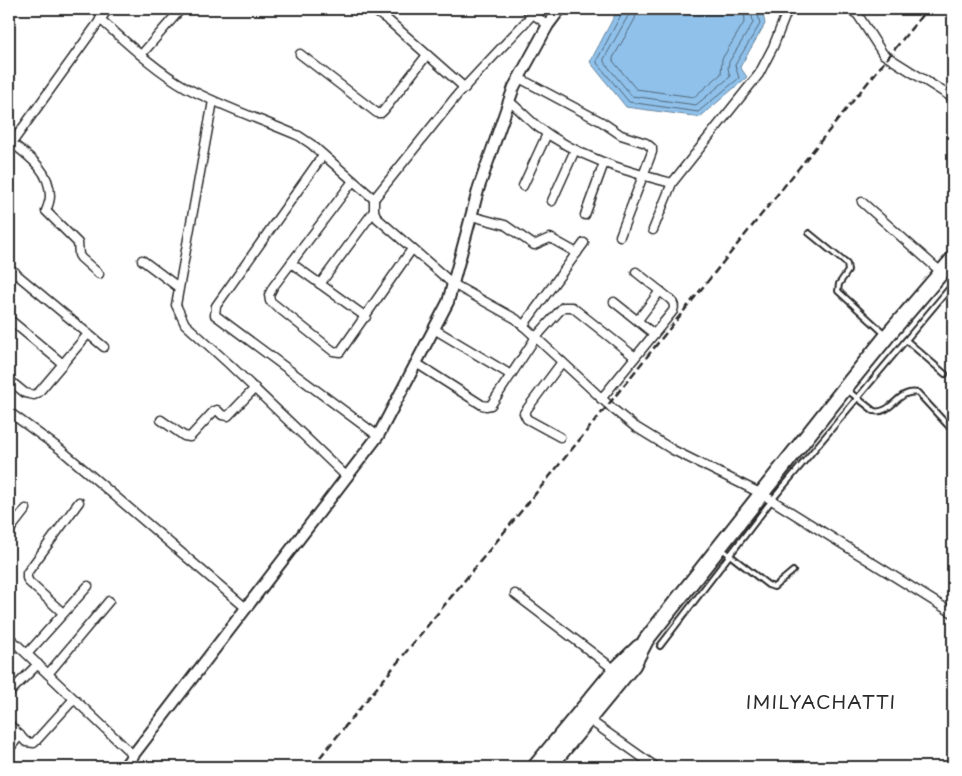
<svg xmlns="http://www.w3.org/2000/svg" width="962" height="776" viewBox="0 0 962 776" font-family="'Playpen Sans',sans-serif">
<style>
.water{fill:#8fc1eb;stroke:#67859e}
.lines{fill:none;stroke-linecap:round;stroke-linejoin:round}
.shore{stroke:#536778;stroke-width:1}
.service-casing{stroke:#2b2b2b;stroke-width:8}
.minor-casing{stroke:#2b2b2b;stroke-width:11}
.tertiary-casing{stroke:#2b2b2b;stroke-width:14}
.trunk-casing{stroke:#2b2b2b;stroke-width:18}
.service{stroke:#fff;stroke-width:4}
.minor{stroke:#fff;stroke-width:8}
.tertiary{stroke:#fff;stroke-width:10}
.trunk{stroke:#fff;stroke-width:14}
.rail{stroke:#2b2b2b;stroke-width:2.5;stroke-dasharray:8 4;stroke-linecap:butt}
.labels{text-anchor:middle;stroke-width:4;stroke-linejoin:round;paint-order:stroke}
.quarter-label{font-size:19px;letter-spacing:1px;fill:#2b2b2b;stroke:#fff}
</style>
<rect width="100%" height="100%" fill="#fff"/>
<filter id="ink" filterUnits="userSpaceOnUse"><feTurbulence type="fractalNoise" baseFrequency=".02" numOctaves="2"/><feDisplacementMap in="SourceGraphic" scale="10" xChannelSelector="R" yChannelSelector="G"/><feConvolveMatrix kernelMatrix="1 2 1 2 8 2 1 2 1" color-interpolation-filters="sRGB"/></filter>
<g filter="url(#ink)">
<!-- water -->
<polygon class="water" points="620,9 762,9 765,24 740,67 747,77 700,117 626,107 590,62 616,13"/>
<g class="lines">
<!-- shore -->
<g class="shore">
<polyline points="623,9 622,13 597,60 597,63 629,102 698,112 739,78 735,65 760,24 757,9"/>
<polyline points="629,9 628,16 604,59 604,62 632,96 696,105 730,77 728,68 729,62 753,23 751,9"/>
<polyline points="637,9 635,19 613,58 613,61 636,89 694,97 721,74 722,59 745,21 744,9"/>
</g>
<!-- service casing -->
<g class="service-casing">
<g id="service">
<polyline points="809,233 847,264 848,271 839,284 838,291 886,335"/>
<polyline points="906,340 945,374"/>
<path d="M 847,390 L 874,411 C 892,415 898,388 918,393 L 953,431"/>
<polyline points="722,549 768,585 774,587 793,571"/>
<polyline points="660,646 772,500 953,284"/>
<polyline points="952,762 953,760"/>
</g>
</g>
<!-- minor casing -->
<g class="minor-casing">
<g id="minor">
<polyline points="372,9 389,21 465,88"/>
<polyline points="526,9 548,25"/>
<polyline points="850,9 858,15 883,54 953,98"/>
<path d="M 100,19 C 127,43 155,70 187,88 C 223,107 262,120 299,136 L 311,144 L 374,199 L 458,94 L 533,14"/>
<polyline points="300,54 377,113 381,113 384,110 427,55"/>
<polyline points="141,55 181,9"/>
<polyline points="519,78 602,122 621,135 646,143 652,148 652,152 620,236"/>
<polyline points="213,101 176,305 185,324 229,364 346,476"/>
<path d="M 509,101 C 519,109 528,119 538,127 C 578,157 624,171 672,183"/>
<path d="M 12,143 C 30,157 50,171 50,196 C 50,201 48,206 46,211 L 78,243 L 79,255 L 81,258 L 99,274"/>
<polyline points="9,147 108,9"/>
<polyline points="323,155 216,306 215,315 378,436"/>
<polyline points="353,181 273,287 269,295 270,301 333,351 340,352 412,249"/>
<polyline points="523,186 547,134"/>
<polyline points="374,199 374,211 377,218 453,284 516,319 613,409 634,426 673,450 762,494 953,613"/>
<polyline points="552,201 575,150"/>
<polyline points="862,202 941,272"/>
<polyline points="585,215 604,163"/>
<polyline points="471,216 505,225 534,245 550,238 552,239 577,253"/>
<polyline points="653,230 672,183 759,74 773,47 788,9"/>
<polyline points="142,260 178,287"/>
<polyline points="291,263 366,317"/>
<polyline points="9,268 104,347"/>
<polyline points="9,283 15,272"/>
<polyline points="320,284 374,211"/>
<polyline points="614,302 654,334"/>
<polyline points="9,319 63,364"/>
<polyline points="638,320 660,291"/>
<polyline points="523,326 584,243"/>
<polyline points="434,329 511,375"/>
<polyline points="416,363 482,405 486,406 491,405 536,337 563,307 572,307 635,357"/>
<polyline points="9,380 25,393 34,395 39,392 88,334"/>
<path d="M 601,399 L 673,311 C 675,306 674,303 670,299 L 636,272"/>
<polyline points="9,412 60,449 246,608"/>
<polyline points="161,420 184,436 190,437 214,411 217,410 222,415 228,416 255,388"/>
<polyline points="560,437 527,419 524,413 562,362"/>
<polyline points="9,531 26,509"/>
<polyline points="515,594 615,670"/>
<polyline points="63,613 29,582 27,578 27,573 79,502"/>
<polyline points="9,637 133,755"/>
<polyline points="27,654 88,586"/>
<polyline points="48,674 109,601"/>
<polyline points="9,693 38,664"/>
<polyline points="588,719 656,767"/>
<polyline points="9,724 26,742 34,743 74,699"/>
<polyline points="9,749 20,735"/>
</g>
</g>
<!-- tertiary casing -->
<g class="tertiary-casing">
<polyline id="tertiary" points="124,767 378,436 448,302 479,187 514,87 548,25 560,9"/>
</g>
<!-- trunk casing -->
<g class="trunk-casing">
<g id="trunk">
<polyline points="535,767 615,670 639,647"/>
<polyline points="549,767 633,665 646,640 845,388 887,336 953,259"/>
</g>
</g>
<!-- service -->
<use href="#service" class="service"/>
<!-- minor -->
<use href="#minor" class="minor"/>
<!-- tertiary -->
<use href="#tertiary" class="tertiary"/>
<!-- trunk -->
<use href="#trunk" class="trunk"/>
<!-- rail -->
<polyline class="rail" points="312,767 608,405 927,9"/>
</g>
</g>
<g class="labels">
<!-- quarter labels -->
<g class="quarter-label">
<text x="821" y="709">IMILYACHATTI</text>
</g>
</g>
<!-- margin -->
<rect width="962" height="776" fill="none" stroke="#fff" stroke-width="30"/>
<rect x="15" y="15" width="932" height="746" fill="none" stroke="#2b2b2b" stroke-width="2" filter="url(#ink)"/>
</svg>
